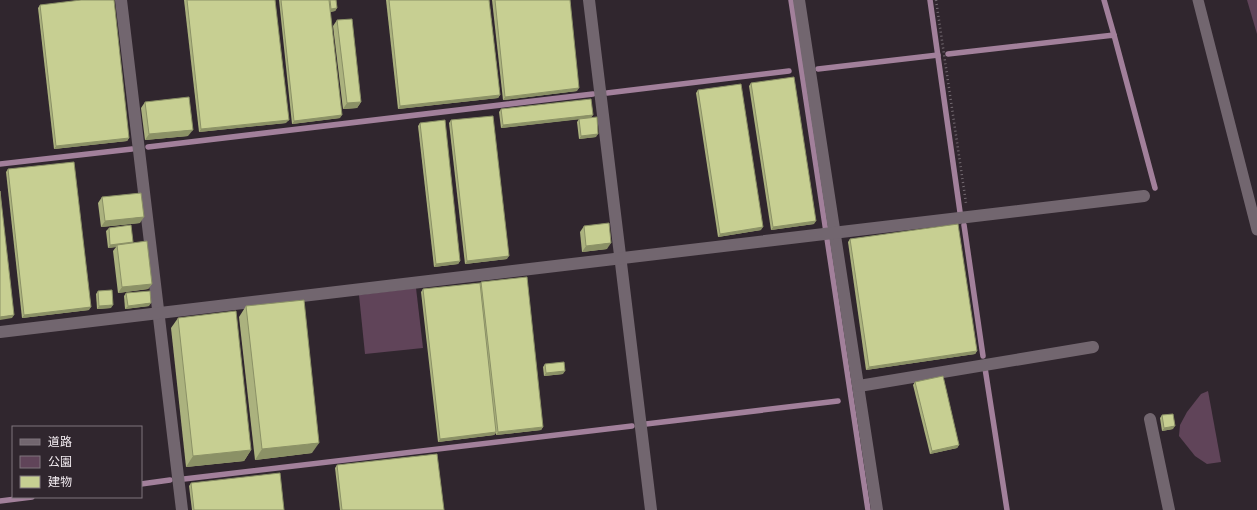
<svg xmlns="http://www.w3.org/2000/svg" width="1257" height="510" viewBox="0 0 1257 510" font-family="'Playfair Display','Noto Sans JP',serif">
<style>
.green{fill:#604459}
.lines{fill:none;stroke-linecap:round;stroke-linejoin:round}
.stream{stroke:#a2809b;stroke-width:5.5}
.path{stroke:#736a71;stroke-width:2.5;stroke-dasharray:1 3;stroke-linecap:butt}
.service{stroke:#72666f;stroke-width:11}
.minor{stroke:#72666f;stroke-width:12}
.wall{fill:#abb27e}
.shaded-wall{fill:#8b9166}
.building{fill:#c7cf92;stroke:#8b9166}
</style>
<rect width="100%" height="100%" fill="#30262e"/>
<!-- green -->
<g class="green">
<polygon points="1247,0 1257,0 1257,34"/>
<polygon points="416,288 423,348 365,354 359,295"/>
<polygon points="1208,391 1221,462 1207,464 1195,456 1179,436 1180,425 1187,412 1201,394"/>
</g>
<g class="lines">
<!-- stream -->
<g class="stream">
<polyline points="791,0 868,510"/>
<polyline points="930,0 960,212"/>
<polyline points="1104,0 1114,35"/>
<polyline points="948,54 1114,35 1155,188"/>
<polyline points="818,69 938,55"/>
<polyline points="607,93 789,71"/>
<polyline points="148,147 593,94"/>
<polyline points="0,164 132,149"/>
<polyline points="964,225 983,356"/>
<polyline points="985,368 1007,510"/>
<polyline points="646,424 838,401"/>
<polyline points="184,479 632,426"/>
<polyline points="141,484 170,480"/>
<polyline points="0,501 32,497"/>
</g>
<!-- path -->
<polyline class="path" points="936,0 966,203"/>
<!-- service -->
<polyline class="service" points="1198,0 1257,230"/>
<!-- minor -->
<g class="minor">
<polyline points="121,0 182,510"/>
<polyline points="589,0 651,510"/>
<polyline points="799,0 877,510"/>
<polyline points="0,332 1144,196"/>
<polyline points="859,386 1093,347"/>
<polyline points="1150,419 1169,510"/>
</g>
</g>
<!-- wall -->
<g class="wall">
<polygon points="184,0 275,0 286,123 199,132"/>
<polygon points="279,0 336,0 337,8 335,11 330,12 340,118 292,124"/>
<polygon points="386,0 489,0 500,95 498,98 398,109"/>
<polygon points="492,0 570,0 577,91 503,100"/>
<polygon points="40,5 129,138 127,141 54,149 38,8"/>
<polygon points="337,20 361,102 357,108 343,109 333,26"/>
<polygon points="751,83 814,224 771,230 749,86"/>
<polygon points="698,90 761,230 718,237 696,93"/>
<polygon points="145,102 188,136 145,140 141,108"/>
<polygon points="501,109 591,118 596,137 579,139 577,122 579,119 501,128 499,112"/>
<polygon points="451,120 507,259 465,264 449,123"/>
<polygon points="420,123 460,261 458,264 434,267 418,126"/>
<polygon points="8,169 89,310 22,318 6,172"/>
<polygon points="102,197 140,223 101,227 98,203"/>
<polygon points="584,226 607,249 582,252 580,232"/>
<polygon points="109,228 133,242 132,243 152,284 148,289 118,293 113,251 116,247 108,248 106,231"/>
<polygon points="850,239 977,351 975,354 866,370 848,242"/>
<polygon points="481,282 543,427 541,430 496,435 496,433 494,435 438,442 421,292 423,289 480,284"/>
<polygon points="98,291 111,308 97,309 96,294"/>
<polygon points="126,293 149,306 125,309 124,296"/>
<polygon points="246,306 312,453 255,460 239,317"/>
<polygon points="178,318 251,450 244,461 186,467 171,328"/>
<polygon points="545,364 563,374 544,376 543,367"/>
<polygon points="915,382 959,445 957,448 930,454 913,385"/>
<polygon points="1162,415 1173,429 1162,431 1160,418"/>
<polygon points="337,465 444,510 340,510 335,468"/>
<polygon points="191,483 284,510 192,510 189,486"/>
</g>
<!-- shaded-wall -->
<g class="shaded-wall">
<polygon points="337,8 335,11 329,12 331,9"/>
<polygon points="579,88 577,91 503,100 505,97"/>
<polygon points="500,95 498,98 398,109 400,106"/>
<polygon points="361,102 357,108 343,109 347,103"/>
<polygon points="342,115 340,118 292,124 294,121"/>
<polygon points="593,115 591,118 501,128 503,125"/>
<polygon points="289,120 286,123 199,132 201,129"/>
<polygon points="193,130 188,136 145,140 149,134"/>
<polygon points="598,134 596,137 579,139 581,136"/>
<polygon points="129,138 127,141 54,149 56,146"/>
<polygon points="144,217 140,223 101,227 105,221"/>
<polygon points="816,221 814,224 771,230 773,227"/>
<polygon points="763,227 761,230 718,237 720,234"/>
<polygon points="133,242 131,245 117,245 116,247 108,248 110,245"/>
<polygon points="611,243 607,249 582,252 586,246"/>
<polygon points="509,256 507,259 465,264 467,261"/>
<polygon points="460,261 458,264 434,267 436,264"/>
<polygon points="152,284 148,289 118,293 122,287"/>
<polygon points="151,303 149,306 125,309 128,306"/>
<polygon points="113,305 111,308 97,309 99,306"/>
<polygon points="91,307 89,310 22,318 24,315"/>
<polygon points="14,315 12,318 0,320 0,317"/>
<polygon points="977,351 975,354 866,370 869,367"/>
<polygon points="565,371 563,374 544,376 546,373"/>
<polygon points="1175,426 1173,429 1162,431 1164,428"/>
<polygon points="543,427 541,430 496,435 498,432"/>
<polygon points="496,432 494,435 438,442 440,439"/>
<polygon points="319,443 312,453 255,460 262,449"/>
<polygon points="959,445 957,448 930,454 932,451"/>
<polygon points="251,450 244,461 186,467 193,456"/>
</g>
<!-- building -->
<g class="building">
<polygon points="81,0 114,0 129,138 56,146 40,5"/>
<polygon points="187,0 275,0 289,120 201,129"/>
<polygon points="281,0 329,0 342,115 294,121"/>
<polygon points="330,0 336,0 337,8 331,9"/>
<polygon points="389,0 489,0 500,95 400,106"/>
<polygon points="495,0 570,0 579,88 505,97"/>
<polygon points="352,19 361,102 347,103 337,20"/>
<polygon points="794,77 816,221 773,227 751,83"/>
<polygon points="741,84 763,227 720,234 698,90"/>
<polygon points="189,97 193,130 149,134 145,102"/>
<polygon points="591,99 593,115 503,125 501,109"/>
<polygon points="493,116 509,256 467,261 451,120"/>
<polygon points="597,117 598,134 581,136 579,119"/>
<polygon points="445,120 460,261 436,264 420,123"/>
<polygon points="74,162 91,307 24,315 8,169"/>
<polygon points="0,191 14,315 0,317"/>
<polygon points="141,193 144,217 105,221 102,197"/>
<polygon points="609,223 611,243 586,246 584,226"/>
<polygon points="958,224 977,351 869,367 850,239"/>
<polygon points="131,225 133,242 110,245 109,228"/>
<polygon points="147,241 152,284 122,287 117,245"/>
<polygon points="527,277 543,427 498,432 481,282"/>
<polygon points="480,283 496,432 440,439 423,289"/>
<polygon points="112,290 113,305 99,306 98,291"/>
<polygon points="150,291 151,303 128,306 126,293"/>
<polygon points="304,300 319,443 262,449 246,306"/>
<polygon points="236,311 251,450 193,456 178,318"/>
<polygon points="564,362 565,371 546,373 545,364"/>
<polygon points="943,376 959,445 932,451 915,382"/>
<polygon points="1173,414 1175,426 1164,428 1162,415"/>
<polygon points="437,454 444,510 342,510 337,465"/>
<polygon points="280,473 284,510 194,510 191,483"/>
</g>
<!-- legend -->
<rect x="12" y="426" width="130" height="72" fill="#30262e" stroke="#7e757c"/>
<rect x="20" y="439" width="20" height="6" fill="#72666f" stroke="#7e757c"/>
<text x="48" y="446" font-size="12" fill="#f3ecf1">道路</text>
<rect x="20" y="456" width="20" height="12" fill="#604459" stroke="#7e757c"/>
<text x="48" y="466" font-size="12" fill="#f3ecf1">公園</text>
<rect x="20" y="476" width="20" height="12" fill="#c7cf92" stroke="#7e757c"/>
<text x="48" y="486" font-size="12" fill="#f3ecf1">建物</text>
</svg>
